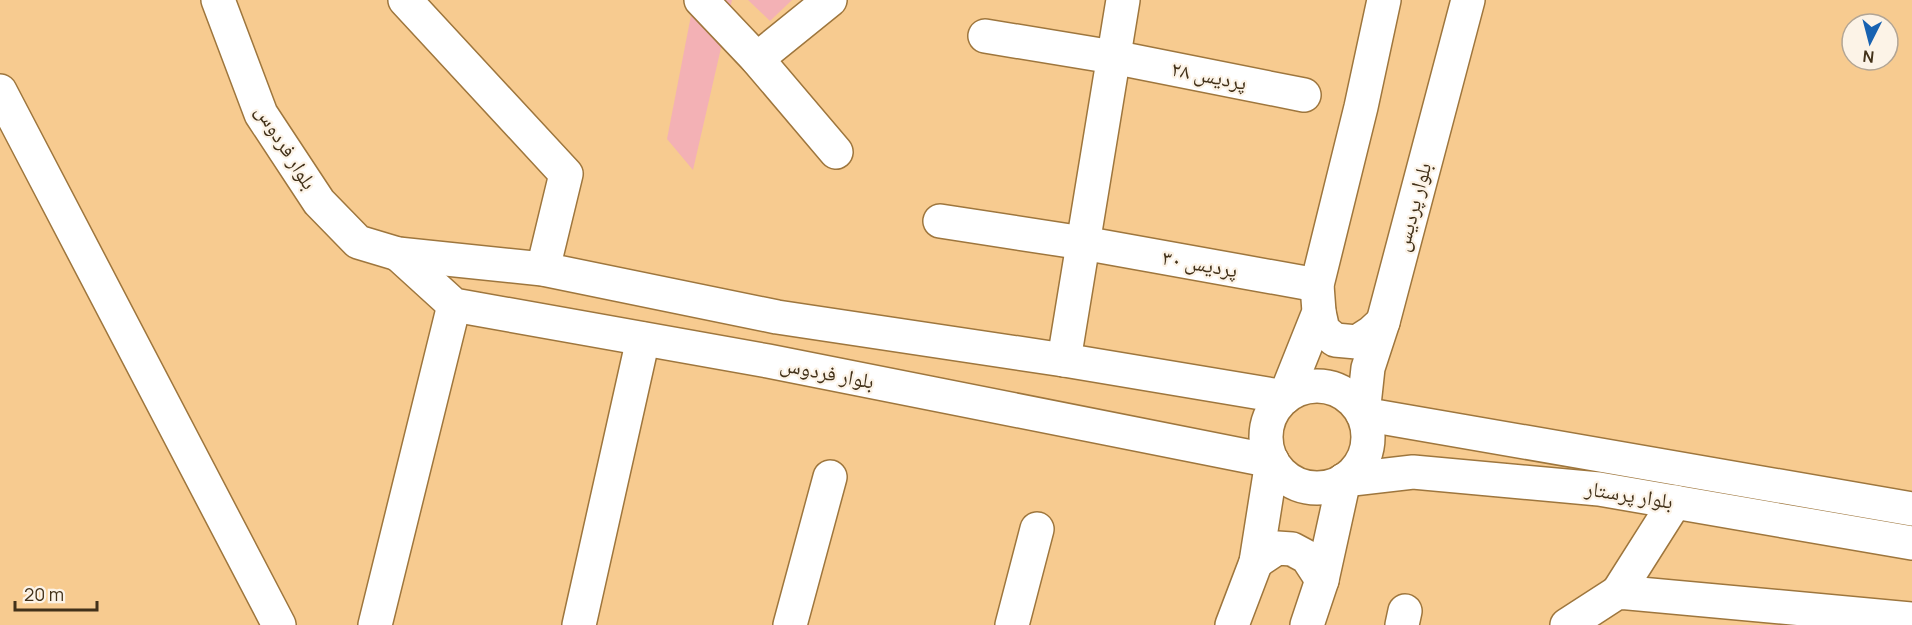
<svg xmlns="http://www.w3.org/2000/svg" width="1912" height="625" viewBox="0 0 1912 625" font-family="Manrope,'Noto Naskh Arabic',sans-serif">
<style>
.green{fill:#f3b1b5}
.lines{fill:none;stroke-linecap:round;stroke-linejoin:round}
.minor-casing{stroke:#9e763d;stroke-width:36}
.major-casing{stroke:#9e763d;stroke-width:36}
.minor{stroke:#fff;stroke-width:33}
.major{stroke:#fff;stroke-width:33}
.labels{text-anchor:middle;stroke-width:4.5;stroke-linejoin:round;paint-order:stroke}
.street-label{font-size:21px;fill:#423119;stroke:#fcf3e7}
</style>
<rect width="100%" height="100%" fill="#f7cb90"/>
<!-- green -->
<g class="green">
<polygon points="694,0 732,0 693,170 667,139"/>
<polygon points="748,0 792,0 770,21"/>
</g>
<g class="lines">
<!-- minor casing -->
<g class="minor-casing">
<g id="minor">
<polyline points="218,0 261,114 319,202 358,242 398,254 543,269 777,317 1064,360 1285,397"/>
<polyline points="405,0 566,174 543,269"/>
<polyline points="701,0 757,59 836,152"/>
<polyline points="985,36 1113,57 1304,95"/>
<polyline points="757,59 830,0"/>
<polyline points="0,91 279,625"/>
<polyline points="940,221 1083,243 1317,285"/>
<polyline points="398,254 454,305 768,361 1272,461"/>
<polyline points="1064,360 1123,0"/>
<polyline points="1363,414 1912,509"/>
<polyline points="1344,480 1413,472 1599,489 1912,543"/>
<polyline points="1618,592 1675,502"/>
<polyline points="375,625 454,305"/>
<polyline points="579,625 643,339"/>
<polyline points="790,625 830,477"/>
<polyline points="1012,625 1037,529"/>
<polyline points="1402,625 1405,611"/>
<polyline points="1567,625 1618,592 1912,619"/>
</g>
</g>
<!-- major casing -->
<g class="major-casing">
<g id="major">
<polyline points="1319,312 1323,330 1335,340 1357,342 1371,333 1383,322"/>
<circle cx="1317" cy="437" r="51"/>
<polyline points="1285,397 1319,312 1317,285 1361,107 1384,0"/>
<polyline points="1363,414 1368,368 1383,322 1468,0"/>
<polyline points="1256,562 1277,548 1292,549 1307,557 1322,580"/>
<polyline points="1232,625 1256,562 1272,461"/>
<polyline points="1307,625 1322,580 1344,480"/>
</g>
</g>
<!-- minor -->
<use href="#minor" class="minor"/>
<!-- major -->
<use href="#major" class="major"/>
</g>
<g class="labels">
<!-- street labels -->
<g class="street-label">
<text transform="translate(1209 76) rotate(11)" y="7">پردیس ۲۸</text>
<text transform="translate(286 147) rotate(58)" y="7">بلوار فردوس</text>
<text transform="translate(1413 207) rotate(-75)" y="7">بلوار پردیس</text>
<text transform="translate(1200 264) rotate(10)" y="7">پردیس ۳۰</text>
<text transform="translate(827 373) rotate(11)" y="7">بلوار فردوس</text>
<text transform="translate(1629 495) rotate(9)" y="7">بلوار پرستار</text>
</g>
</g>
<!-- north arrow -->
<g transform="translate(1870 42) rotate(186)"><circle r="28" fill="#fcf3e7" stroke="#b2a595" stroke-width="1.5"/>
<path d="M0-4.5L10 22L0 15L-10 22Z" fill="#1862b1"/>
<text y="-9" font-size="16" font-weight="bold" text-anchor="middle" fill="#423119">N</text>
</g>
<!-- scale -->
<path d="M15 601v9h82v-9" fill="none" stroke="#423119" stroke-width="3"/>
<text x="24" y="601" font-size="18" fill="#423119" stroke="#fcf3e7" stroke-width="4.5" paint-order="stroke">20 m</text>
</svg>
